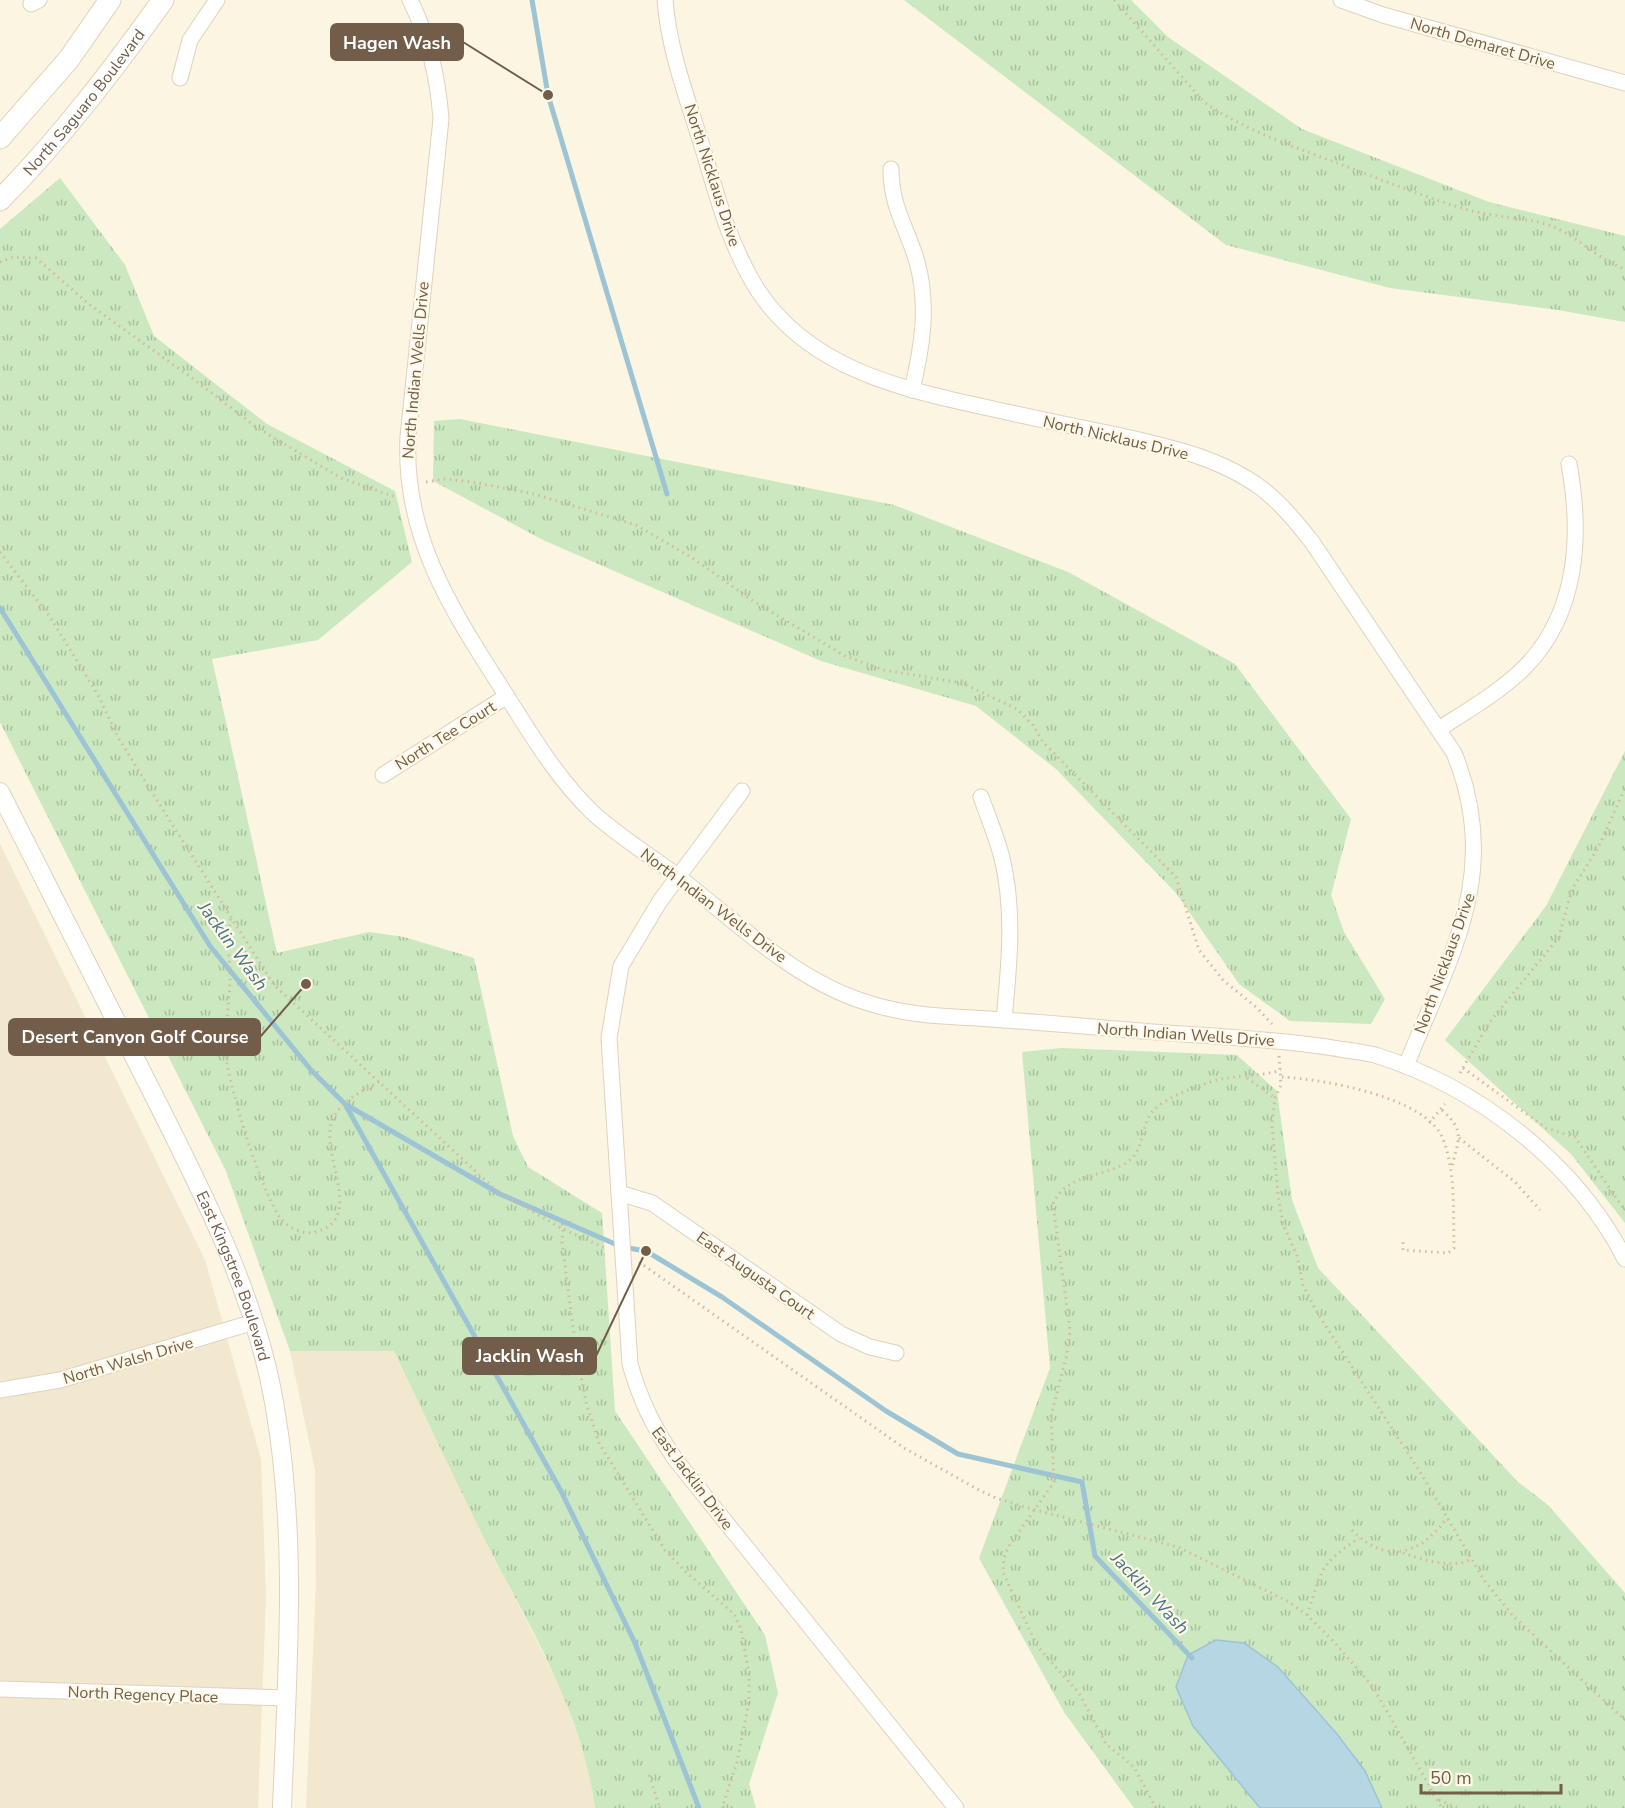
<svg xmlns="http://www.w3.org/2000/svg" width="1625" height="1808" viewBox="0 0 1625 1808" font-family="'Nunito Sans',sans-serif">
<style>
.residential{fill:#f2e7cf}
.grass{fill:url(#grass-tufts)}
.water{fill:#b6d6e3;stroke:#9dc4d5;stroke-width:1.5}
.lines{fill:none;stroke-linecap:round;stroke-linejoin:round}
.stream{stroke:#9dc4d5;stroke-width:5}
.minor-casing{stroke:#dfd2bd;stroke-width:17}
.tertiary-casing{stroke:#dfd2bd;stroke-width:20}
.secondary-casing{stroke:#e0d1b8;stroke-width:23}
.path{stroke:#d4ba9d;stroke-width:3;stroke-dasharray:1.5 4.5;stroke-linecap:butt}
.minor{stroke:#fff;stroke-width:15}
.tertiary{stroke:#fff;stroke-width:18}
.secondary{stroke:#fff;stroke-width:21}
.labels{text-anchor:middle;stroke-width:4.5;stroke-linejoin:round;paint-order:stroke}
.street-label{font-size:16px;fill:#715d49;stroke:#fef8e6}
.water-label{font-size:18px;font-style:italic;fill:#47768a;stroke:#fef8e6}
.leader{fill:none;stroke:#715d49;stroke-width:2}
.callout-dot{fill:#715d49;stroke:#fef8e6;stroke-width:2}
.callout{fill:#715d49;stroke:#715d49;stroke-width:2}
.callout-label{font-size:18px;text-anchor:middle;font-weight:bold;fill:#fff}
</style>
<defs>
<pattern id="grass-tufts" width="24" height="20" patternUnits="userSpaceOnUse" patternTransform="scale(1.5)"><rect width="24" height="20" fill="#cbe8c0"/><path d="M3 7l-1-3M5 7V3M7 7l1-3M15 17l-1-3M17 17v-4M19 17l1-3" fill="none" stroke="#a9bf9e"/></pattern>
</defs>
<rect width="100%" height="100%" fill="#fbf5e1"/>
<!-- residential -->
<g class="residential">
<polygon points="0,844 205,1260 261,1459 266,1596 258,1808 0,1808"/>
<polygon points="290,1351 394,1351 483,1535 562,1691 590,1771 595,1808 306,1808 316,1586 315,1470"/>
</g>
<!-- grass -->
<g class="grass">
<polygon points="904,0 1131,0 1168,37 1302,129 1489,202 1625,236 1625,322 1558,310 1390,288 1226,245"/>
<path d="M 60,178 L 125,265 L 154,336 L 267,424 L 395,491 L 412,562 L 318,640 L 212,659 L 277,953 L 369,932 L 404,937 L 474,958 L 513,1136 L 528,1167 L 602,1213 L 615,1411 L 765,1635 L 778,1693 L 749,1784 L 756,1808 L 595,1808 C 583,1713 530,1628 487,1544 C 455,1480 425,1415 394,1351 L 290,1351 L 226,1171 L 0,722 L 0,229 Z"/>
<polygon points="460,419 894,505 1068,572 1235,664 1351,819 1331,895 1344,932 1385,999 1371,1024 1290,1021 1239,984 1176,893 1056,769 976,706 821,661 543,540 433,481 434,421"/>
<polygon points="1625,751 1625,1223 1571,1154 1445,1040 1546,906"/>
<polygon points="1062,1048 1237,1055 1277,1091 1292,1200 1318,1268 1518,1482 1548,1505 1625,1593 1625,1808 1134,1808 1064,1712 979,1558 1050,1368 1022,1052"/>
</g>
<!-- water -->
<polygon class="water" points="1216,1640 1244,1643 1278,1667 1337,1734 1365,1771 1382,1808 1260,1808 1193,1726 1176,1687 1188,1655"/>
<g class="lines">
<!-- stream -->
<g class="stream">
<polyline points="532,0 548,95 667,494"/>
<polyline points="0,608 210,946 311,1070 345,1104 500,1194 622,1247 646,1251 722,1297 886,1411 958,1454 1082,1482 1095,1556 1192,1658"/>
<polyline points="346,1106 561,1491 635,1643 699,1808"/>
</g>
<!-- minor casing -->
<g class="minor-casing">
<g id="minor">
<path d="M 410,0 C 429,38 438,77 441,119 L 408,437 C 403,539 454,613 506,695 C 532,736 557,778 592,812 C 618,836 648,854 676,875 C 735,920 790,977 862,1001 C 911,1018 955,1016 1005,1020 C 1065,1024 1123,1030 1182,1034 C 1231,1037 1279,1040 1327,1047 C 1343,1050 1359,1051 1375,1055 C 1478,1087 1575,1162 1625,1259"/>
<path d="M 665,0 C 669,54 691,108 706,159 C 719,204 732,249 757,289 C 809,370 905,390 993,409 C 1034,418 1075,427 1117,435 C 1166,446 1219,457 1261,488 C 1281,503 1297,523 1312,542 L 1454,753 C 1503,873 1450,955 1406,1066"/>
<polyline points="1341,0 1383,15 1625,83"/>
<polyline points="31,4 39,0"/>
<polyline points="180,78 190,40 217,0"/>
<path d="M 891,169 C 891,208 907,227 917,262 C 929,305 922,348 912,390"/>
<path d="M 1439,729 C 1468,710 1500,692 1525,667 C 1578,613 1582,535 1569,464"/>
<polyline points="383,775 507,696"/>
<path d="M 742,791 L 660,901 L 621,966 L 609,1038 L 630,1364 C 640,1400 654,1428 675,1459 L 956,1808"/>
<path d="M 981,797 C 988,817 997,838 1002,858 C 1015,912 1009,966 1004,1020"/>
<polyline points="619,1193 652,1203 841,1334 870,1347 896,1353"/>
<polyline points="0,1390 60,1380 254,1322"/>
<polyline points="0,1689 286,1698"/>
</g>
</g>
<!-- tertiary casing -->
<g class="tertiary-casing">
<g id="tertiary">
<path id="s1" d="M 0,792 C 49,889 98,985 147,1082 C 199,1186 256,1292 275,1408 C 298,1541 287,1674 282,1808"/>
</g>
</g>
<!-- secondary casing -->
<g class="secondary-casing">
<g id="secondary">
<polyline points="0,138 69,59 110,0"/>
<path id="s2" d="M 0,200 C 61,138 112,71 163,0"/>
</g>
</g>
<!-- path -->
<g class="path">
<path d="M 1114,0 L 1204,102 C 1245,131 1298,148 1345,166 C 1385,181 1424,197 1465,209 C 1492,217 1520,217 1546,224 C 1575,233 1596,259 1625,269"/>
<polyline points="0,262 13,257 36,258 90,305 192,378 256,427 341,478 396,497"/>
<polyline points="426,482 444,479 473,482 534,494 636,525 694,559 750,599 845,656 884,670 962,683 1017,709 1033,725 1043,742 1176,877 1199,950 1223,980 1257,1008 1272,1024"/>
<polyline points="0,552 50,617 98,695 118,737 153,794 274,985 497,1191 563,1229 605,1248"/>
<path d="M 231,919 C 225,938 231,963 230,983 C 229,1007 224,1032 226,1056 C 229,1087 263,1198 282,1220 C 289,1228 304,1235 315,1232 C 368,1220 317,1151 333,1119 C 342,1100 362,1091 379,1082"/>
<polyline points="1279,1056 1281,1085 1275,1098 1272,1124 1278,1195 1283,1224 1297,1256 1303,1285 1318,1314 1422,1475 1484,1580 1513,1616 1625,1720"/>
<polyline points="1463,1068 1546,1128 1575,1137 1625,1211"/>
<polyline points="1460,1073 1489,1023 1559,937 1572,889 1598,848 1625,788"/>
<path d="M 1282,1077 C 1322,1079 1427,1097 1443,1139 C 1456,1173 1453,1212 1454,1248 L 1448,1253 L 1403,1250 L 1403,1240"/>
<polyline points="1247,1078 1275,1098"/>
<path d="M 1442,1110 C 1465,1131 1459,1138 1452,1166"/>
<polyline points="1429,1123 1445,1104"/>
<polyline points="1459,1138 1515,1182 1540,1210"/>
<polyline points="563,1230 562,1242 576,1350 586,1402 599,1443 665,1550 686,1572 734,1614 741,1629 749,1674 749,1702 737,1762 722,1808"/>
<polyline points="639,1262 904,1448 979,1490 996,1498 1024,1507 1178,1547 1289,1602 1307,1615 1335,1643 1373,1687 1442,1808"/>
<path d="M 1352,1530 C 1386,1565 1420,1555 1447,1518"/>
<path d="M 1403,1553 C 1421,1559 1453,1570 1471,1559"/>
<path d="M 1307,1615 C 1323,1570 1316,1567 1359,1538"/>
<polyline points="649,1775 660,1808"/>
<polyline points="1439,1800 1458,1808"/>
<path d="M 1156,1808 L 1134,1767 L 1106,1744 L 1079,1693 L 1037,1646 L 1003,1572 L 1004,1558 L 1009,1546 L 1054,1482 L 1051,1416 L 1067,1354 L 1070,1330 L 1053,1204 C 1066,1174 1100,1178 1126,1163 C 1145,1151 1140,1128 1152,1112 C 1164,1097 1208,1081 1227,1078 C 1245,1075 1263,1076 1281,1070"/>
</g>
<!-- minor -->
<use href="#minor" class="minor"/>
<!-- tertiary -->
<use href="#tertiary" class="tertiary"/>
<!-- secondary -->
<use href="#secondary" class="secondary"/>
</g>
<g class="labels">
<!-- street labels -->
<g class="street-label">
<text transform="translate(1483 43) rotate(16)" y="6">North Demaret Drive</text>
<text dy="6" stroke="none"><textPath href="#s2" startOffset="129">North Saguaro Boulevard</textPath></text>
<text transform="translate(713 175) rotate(72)" y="6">North Nicklaus Drive</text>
<text transform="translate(415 370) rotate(-85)" y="6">North Indian Wells Drive</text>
<text transform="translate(1116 437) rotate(13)" y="6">North Nicklaus Drive</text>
<text transform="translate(445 735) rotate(-32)" y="6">North Tee Court</text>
<text transform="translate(714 905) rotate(37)" y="6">North Indian Wells Drive</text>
<text transform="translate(1444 963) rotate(-70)" y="6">North Nicklaus Drive</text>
<text transform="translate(1186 1034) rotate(4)" y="6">North Indian Wells Drive</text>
<text transform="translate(756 1275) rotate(35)" y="6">East Augusta Court</text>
<text dy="6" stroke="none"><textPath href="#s1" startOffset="538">East Kingstree Boulevard</textPath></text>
<text transform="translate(128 1360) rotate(-16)" y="6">North Walsh Drive</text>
<text transform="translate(693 1478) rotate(53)" y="6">East Jacklin Drive</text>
<text transform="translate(143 1694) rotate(2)" y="6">North Regency Place</text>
</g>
<!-- water labels -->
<g class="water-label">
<text transform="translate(233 946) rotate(54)" y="6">Jacklin Wash</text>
<text transform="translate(1150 1593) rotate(47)" y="6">Jacklin Wash</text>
</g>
</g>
<!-- callouts -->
<path class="leader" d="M548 95L463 42M306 984L260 1037M646 1251L596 1356"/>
<g class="callout-dot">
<circle cx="548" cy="95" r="6"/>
<circle cx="306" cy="984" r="6"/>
<circle cx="646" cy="1251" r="6"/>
</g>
<g class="callout">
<rect x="331" y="24" width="132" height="36" rx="6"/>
<rect x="9" y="1019" width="251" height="36" rx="6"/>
<rect x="463" y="1338" width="133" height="36" rx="6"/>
</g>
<g class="callout-label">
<text x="397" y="49">Hagen Wash</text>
<text x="135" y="1043">Desert Canyon Golf Course</text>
<text x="530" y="1362">Jacklin Wash</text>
</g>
<!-- scale -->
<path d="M1421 1784v9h140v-9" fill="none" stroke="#715d49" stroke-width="3"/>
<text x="1430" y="1784" font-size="18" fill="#715d49" stroke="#fef8e6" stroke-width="4.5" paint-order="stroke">50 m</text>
</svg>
